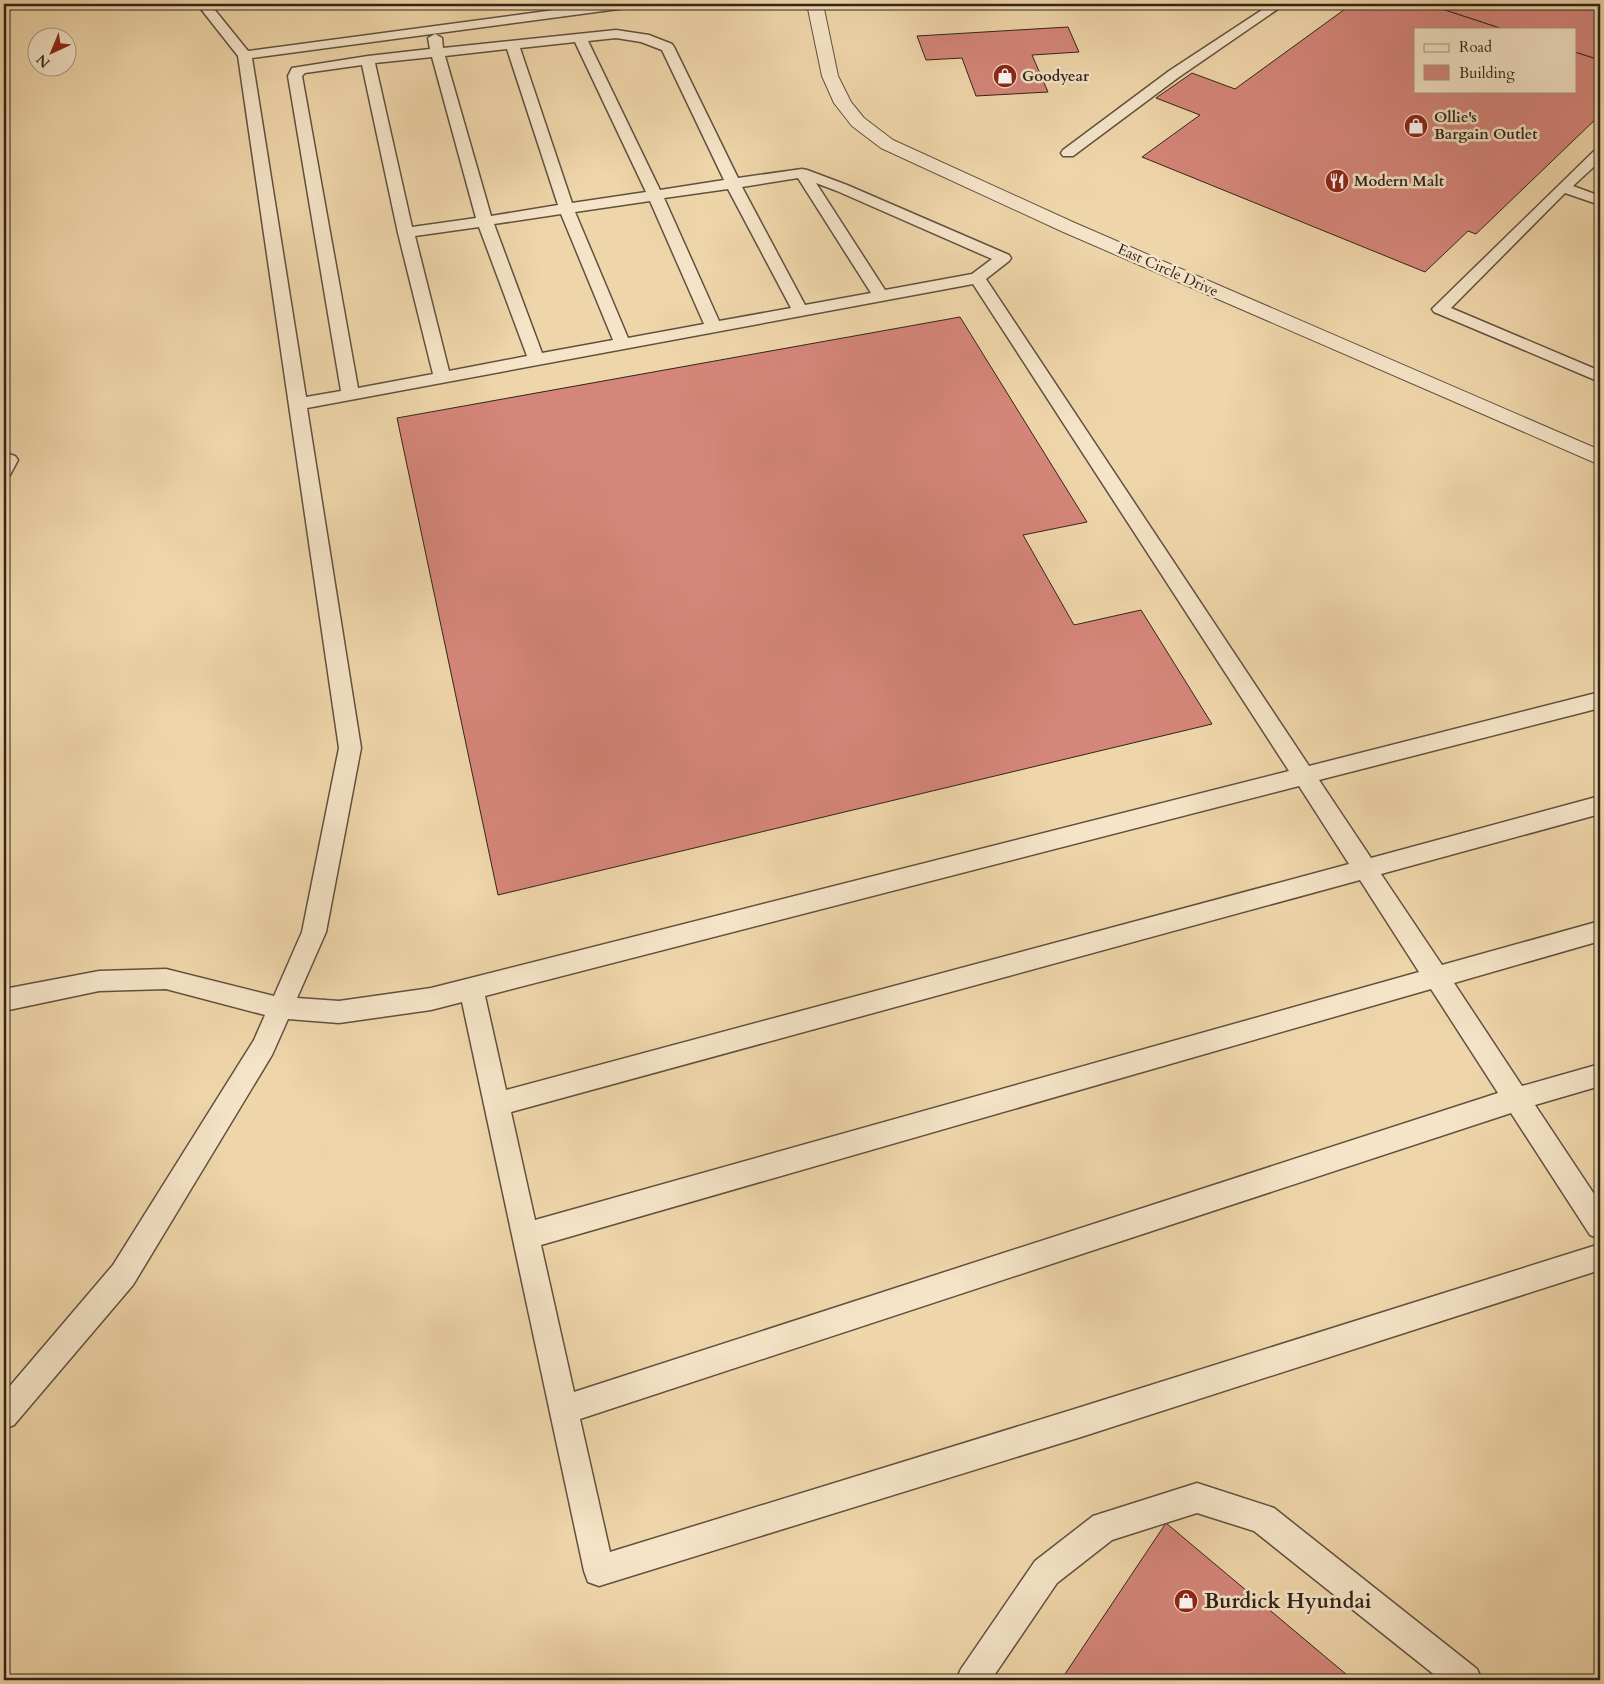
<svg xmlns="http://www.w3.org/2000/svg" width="1604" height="1684" viewBox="0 0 1604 1684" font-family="Cardo,serif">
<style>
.building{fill:#d5867a;stroke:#30251b}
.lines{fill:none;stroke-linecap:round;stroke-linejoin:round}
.service-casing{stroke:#60513f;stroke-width:3}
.tertiary-casing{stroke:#60513f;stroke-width:2}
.service{fill:#f5e4c8;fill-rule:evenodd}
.tertiary{fill:#f5e4c8;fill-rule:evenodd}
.labels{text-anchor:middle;stroke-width:5;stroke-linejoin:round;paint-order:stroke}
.far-poi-label{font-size:15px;font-weight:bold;fill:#30251b;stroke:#f5e4c8;text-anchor:start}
.far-street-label{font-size:15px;fill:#30251b;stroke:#f5e4c8}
.near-poi-label{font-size:21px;font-weight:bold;fill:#30251b;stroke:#f5e4c8;text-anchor:start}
</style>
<rect width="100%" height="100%" fill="#efd6aa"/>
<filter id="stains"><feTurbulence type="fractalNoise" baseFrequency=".004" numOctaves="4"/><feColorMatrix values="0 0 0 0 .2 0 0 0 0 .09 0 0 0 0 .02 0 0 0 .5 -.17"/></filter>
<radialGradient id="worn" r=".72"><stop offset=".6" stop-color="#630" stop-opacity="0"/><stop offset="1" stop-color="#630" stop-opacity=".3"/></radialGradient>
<!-- building -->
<g class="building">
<polygon points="1352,4 1427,4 1503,29 1415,29 1415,91 1575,91 1575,52 1600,60 1600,115 1476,234 1468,231 1425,272 1142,157 1200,115 1156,98 1192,73 1235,89"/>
<polygon points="1427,4 1600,4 1600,60 1575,52 1575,29 1503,29"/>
<polygon points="1068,27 1079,52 1032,55 1048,92 976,96 962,58 926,60 917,36"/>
<polygon points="960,317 1087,522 1023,535 1074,625 1141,610 1212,724 498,895 397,418"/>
<polygon points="1166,1523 1353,1680 1061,1680"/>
</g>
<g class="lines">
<!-- service casing -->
<g class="service-casing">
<g id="service">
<path d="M 197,4 L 210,4 L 248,51 L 599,4 L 632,4 L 626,8 L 252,58 L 306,397 L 341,391 L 288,76 L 292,68 L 368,56 L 430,49 L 428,38 L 435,34 L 442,38 L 443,48 L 616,30 L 649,35 L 672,44 L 674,47 L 738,178 L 802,169 L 807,170 L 847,185 L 1009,255 L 1011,258 L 1009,261 L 986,279 L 1309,766 L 1600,692 L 1600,708 L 1319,780 L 1371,858 L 1600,796 L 1600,814 L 1381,874 L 1442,965 L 1600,921 L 1600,941 L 1454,983 L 1522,1086 L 1600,1064 L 1600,1086 L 1535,1105 L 1600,1203 L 1600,1239 L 1590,1235 L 1511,1113 L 580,1419 L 610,1552 L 1081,1407 L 1600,1244 L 1600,1270 L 1081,1437 L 599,1586 L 588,1582 L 584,1571 L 462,1002 L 431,1010 L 339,1023 L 288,1019 L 272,1055 L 133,1285 L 14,1425 L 4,1429 L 4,1393 L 113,1265 L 254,1040 L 265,1015 L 166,989 L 99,991 L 4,1011 L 4,989 L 99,971 L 166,969 L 274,996 L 302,932 L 339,748 L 238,56 ZM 616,38 L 641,42 L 662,50 L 724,180 L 660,190 L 588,41 ZM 575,42 L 646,192 L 572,203 L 520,48 ZM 507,49 L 558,205 L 491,216 L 445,56 ZM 432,57 L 476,218 L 412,227 L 375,63 ZM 362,65 L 398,233 L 433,374 L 358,388 L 302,76 L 305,73 ZM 798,178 L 871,293 L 805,305 L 742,187 ZM 816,183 L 837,191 L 992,259 L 972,274 L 885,290 ZM 728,189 L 791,308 L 719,321 L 664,198 ZM 650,201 L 704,324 L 628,338 L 575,212 ZM 561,214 L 613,340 L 542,353 L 494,224 ZM 479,227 L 527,356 L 449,371 L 415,236 ZM 973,284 L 1289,771 L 431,988 L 339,1001 L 297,998 L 326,932 L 361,748 L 307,408 ZM 1299,786 L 1349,864 L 506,1090 L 485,996 ZM 1360,880 L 1419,972 L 535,1220 L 511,1112 ZM 1431,989 L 1498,1093 L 574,1392 L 541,1245 Z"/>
<polygon points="1271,4 1285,4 1179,77 1073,156 1063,156 1061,153 1063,150 1169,71"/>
<polygon points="1600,149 1600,161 1573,186 1600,196 1600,205 1565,193 1451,308 1600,371 1600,382 1434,312 1432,309 1595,150"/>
<polygon points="9,454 15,456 18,460 10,475 4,477 4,456"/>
<polygon points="1197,1483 1274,1508 1477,1669 1482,1680 1441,1680 1254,1531 1197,1513 1112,1540 1057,1583 991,1680 956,1680 961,1669 1035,1561 1093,1516"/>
</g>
</g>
<!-- tertiary casing -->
<g class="tertiary-casing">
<polygon id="tertiary" points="807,4 823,4 838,76 851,102 864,118 893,140 1075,223 1600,450 1600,465 1061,231 881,148 852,126 834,103 822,76"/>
</g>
<!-- service -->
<use href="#service" class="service"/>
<!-- tertiary -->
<use href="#tertiary" class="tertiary"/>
</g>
<!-- icons -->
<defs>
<g id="shop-disc" transform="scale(1.25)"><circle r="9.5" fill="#8f2418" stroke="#f5e4c8"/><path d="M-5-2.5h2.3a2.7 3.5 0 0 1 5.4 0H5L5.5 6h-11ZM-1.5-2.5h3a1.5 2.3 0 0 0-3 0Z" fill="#fff"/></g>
<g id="restaurant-disc" transform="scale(1.25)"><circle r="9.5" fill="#8f2418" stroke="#f5e4c8"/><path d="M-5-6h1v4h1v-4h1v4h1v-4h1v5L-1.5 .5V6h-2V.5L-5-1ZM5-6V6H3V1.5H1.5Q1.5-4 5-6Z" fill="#fff"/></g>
</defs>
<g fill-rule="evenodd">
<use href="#shop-disc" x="1005" y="76"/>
<use href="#shop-disc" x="1416" y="126"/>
<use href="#restaurant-disc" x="1337" y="181"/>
<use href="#shop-disc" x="1186" y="1601"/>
</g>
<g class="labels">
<!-- far-poi labels -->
<g class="far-poi-label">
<text x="1022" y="81">Goodyear</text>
<text x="1434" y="122">Ollie's<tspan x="1434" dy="17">Bargain Outlet</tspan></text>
<text x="1354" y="186">Modern Malt</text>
</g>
<!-- far-street labels -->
<g class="far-street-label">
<text transform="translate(1168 270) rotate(24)" y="5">East Circle Drive</text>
</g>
<!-- near-poi labels -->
<g class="near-poi-label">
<text x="1204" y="1608">Burdick Hyundai</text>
</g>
</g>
<!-- margin -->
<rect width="1604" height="1684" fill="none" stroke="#efd6aa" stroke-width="20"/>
<rect x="5" y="5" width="1594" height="1674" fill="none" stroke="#30251b" stroke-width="2.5"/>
<rect x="10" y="10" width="1584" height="1664" fill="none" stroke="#30251b"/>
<!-- legend -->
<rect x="1414" y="28" width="162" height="65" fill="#f5e4c8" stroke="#a69883"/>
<rect x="1424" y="44" width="25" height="8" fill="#f5e4c8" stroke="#a69883"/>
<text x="1459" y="52" font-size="15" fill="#30251b">Road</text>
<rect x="1424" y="65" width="25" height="15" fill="#d5867a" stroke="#a69883"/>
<text x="1459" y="78" font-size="15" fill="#30251b">Building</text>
<!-- north arrow -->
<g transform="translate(52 52) rotate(224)"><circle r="24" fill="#f5e4c8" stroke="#a69883"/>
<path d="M0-4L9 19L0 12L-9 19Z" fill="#8f2418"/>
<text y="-8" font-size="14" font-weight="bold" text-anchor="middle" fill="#30251b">N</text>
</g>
<rect width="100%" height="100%" filter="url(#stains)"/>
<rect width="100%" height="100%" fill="url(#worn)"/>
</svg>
